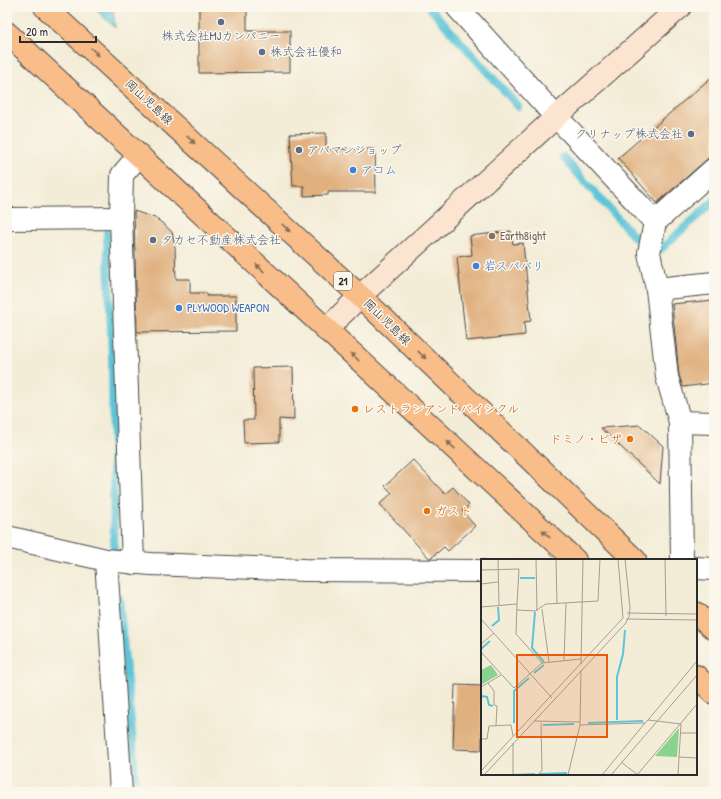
<svg xmlns="http://www.w3.org/2000/svg" width="721" height="799" viewBox="0 0 721 799" font-family="'Patrick Hand','Klee One',sans-serif">
<style>
.water{fill:#5cc5d7;stroke:#447881}
.lines{fill:none;stroke-linecap:round;stroke-linejoin:round}
.stream{stroke:#5cc5d7;stroke-width:8}
.building{fill:#e0b07f}
.street-casing{stroke:#494845;stroke-width:24}
.secondary-casing{stroke:#494845;stroke-width:24}
.primary-casing{stroke:#494845;stroke-width:24}
.street{stroke:#fff;stroke-width:22}
.secondary{stroke:#fce5d0;stroke-width:22}
.primary{stroke:#f8bd89;stroke-width:22}
.oneway{fill:#876d55}
.service-dot{fill:#5c6f8a;stroke:#fbf7ec;stroke-width:1.5}
.shop-dot{fill:#3f7fe0;stroke:#fbf7ec;stroke-width:1.5}
.education-dot{fill:#8d6e63;stroke:#fbf7ec;stroke-width:1.5}
.food-dot{fill:#e8710a;stroke:#fbf7ec;stroke-width:1.5}
.labels{text-anchor:middle;stroke-width:3;stroke-linejoin:round;paint-order:stroke}
.shield{fill:#fbf7ec;stroke:#696865;stroke-width:1}
.shield-label{font-size:11px;font-weight:bold;fill:#2b2b2b}
.service-label{font-size:12px;fill:#4e5e75;stroke:#fbf7ec;text-anchor:start}
.street-label{font-size:12px;fill:#2b2b2b;stroke:#fbf7ec}
.shop-label{font-size:12px;fill:#366cbe;stroke:#fbf7ec;text-anchor:start}
.education-label{font-size:12px;fill:#785e54;stroke:#fbf7ec;text-anchor:start}
.food-label{font-size:12px;fill:#c56008;stroke:#fbf7ec;text-anchor:start}
.inset-river{fill:none;stroke:#5cc5d7;stroke-width:2}
.inset-road{fill:none;stroke:#a39f92;stroke-width:1}
.view{fill:#e8590c;fill-opacity:0.15;stroke:#e8590c;stroke-width:2}
.inset-edge{fill:none;stroke:#2b2b2b;stroke-width:2}
</style>
<rect width="100%" height="100%" fill="#fbf7ec"/>
<filter id="ink" filterUnits="userSpaceOnUse"><feTurbulence type="fractalNoise" baseFrequency=".025" numOctaves="2"/><feDisplacementMap in="SourceGraphic" scale="8" xChannelSelector="R" yChannelSelector="G"/><feConvolveMatrix kernelMatrix="1 2 1 2 8 2 1 2 1" color-interpolation-filters="sRGB"/></filter>
<filter id="wash" filterUnits="userSpaceOnUse"><feTurbulence type="fractalNoise" baseFrequency=".012" numOctaves="4" result="noise"/><feDisplacementMap in="SourceGraphic" scale="16" xChannelSelector="R" yChannelSelector="G"/><feGaussianBlur stdDeviation="0.9" result="paint"/><feColorMatrix in="noise" values="0 0 0 0 0 0 0 0 0 0 0 0 0 0 0 0 0 1.4 0 .05"/><feComposite in="paint" operator="in"/></filter>
<g filter="url(#wash)">
<rect width="100%" height="100%" fill="#f3ecd7"/>
<!-- water -->
<polygon class="water" points="93,7 113,7 115,28"/>
<g class="lines">
<!-- stream -->
<g class="stream">
<polyline points="429,7 518,106"/>
<polyline points="563,157 635,238 661,249 714,201"/>
<polyline points="107,232 112,356 114,543 115,560"/>
<polyline points="119,598 133,742 135,792"/>
</g>
</g>
<g id="blocks">
<!-- building -->
<g class="building">
<polygon points="199,7 247,7 247,31 290,31 290,72 199,73"/>
<polygon points="714,75 714,153 657,203 618,158"/>
<polygon points="326,133 326,149 375,149 376,192 328,192 328,195 304,196 304,186 293,186 290,134"/>
<polygon points="134,211 155,218 162,223 172,232 175,247 176,279 190,279 190,293 207,293 207,296 236,296 236,331 137,332"/>
<polygon points="511,231 513,244 523,243 531,321 524,322 525,335 466,341 457,257 472,255 470,236"/>
<polygon points="714,300 714,383 683,387 679,375 672,304"/>
<polygon points="293,367 294,420 279,419 279,442 244,443 243,420 254,420 253,368"/>
<polygon points="640,425 663,446 660,484 601,428"/>
<polygon points="413,460 445,494 453,487 469,505 462,511 475,526 448,551 444,547 431,558 429,558 380,504 392,493 385,486"/>
<polygon points="455,685 482,686 482,750 453,749"/>
</g>
</g>
</g>
<g filter="url(#ink)">
<use href="#blocks" fill-opacity="0" stroke="#494845" stroke-width="1"/>
<g class="lines">
<!-- street casing -->
<g class="street-casing">
<g id="street">
<polyline points="457,7 556,117 572,133 655,222"/>
<polyline points="7,219 121,218"/>
<polyline points="657,289 714,283"/>
<polyline points="680,422 714,423"/>
<polyline points="7,537 106,560 151,564 305,570 482,571"/>
<polyline points="106,560 121,792"/>
<polyline points="682,560 680,422 667,377 657,289 649,253 655,222 714,169"/>
<polyline points="133,563 121,218 122,175 139,155"/>
<polyline points="696,568 714,569"/>
</g>
</g>
<!-- secondary casing -->
<g class="secondary-casing">
<polyline id="secondary" points="326,330 360,296 556,117 680,7"/>
</g>
<!-- primary casing -->
<g class="primary-casing">
<g id="primary">
<polyline points="45,7 360,296 635,560"/>
<polyline points="7,33 575,560"/>
<polyline points="696,613 714,629"/>
<polyline points="696,676 714,693"/>
</g>
</g>
<!-- street -->
<use href="#street" class="street"/>
<!-- secondary -->
<use href="#secondary" class="secondary"/>
<!-- primary -->
<use href="#primary" class="primary"/>
</g>
<!-- one-way arrows -->
<defs><path id="oneway-solid" d="M-6-.8H1V-3.2L6.5 0L1 3.2V.8H-6Z"/></defs>
<g class="oneway">
<use href="#oneway-solid" transform="translate(95 52) rotate(43)"/>
<use href="#oneway-solid" transform="translate(191 140) rotate(43)"/>
<use href="#oneway-solid" transform="translate(286 228) rotate(43)"/>
<use href="#oneway-solid" transform="translate(260 268) rotate(-137)"/>
<use href="#oneway-solid" transform="translate(422 355) rotate(44)"/>
<use href="#oneway-solid" transform="translate(355 357) rotate(-137)"/>
<use href="#oneway-solid" transform="translate(451 445) rotate(-137)"/>
<use href="#oneway-solid" transform="translate(546 534) rotate(-137)"/>
</g>
</g>
<!-- markers -->
<g class="service-dot">
<circle cx="221" cy="22" r="4"/>
<circle cx="262" cy="52" r="4"/>
<circle cx="691" cy="134" r="4"/>
<circle cx="299" cy="150" r="4"/>
<circle cx="153" cy="240" r="4"/>
</g>
<g class="shop-dot">
<circle cx="353" cy="170" r="4"/>
<circle cx="476" cy="266" r="4"/>
<circle cx="179" cy="308" r="4"/>
</g>
<circle class="education-dot" cx="492" cy="236" r="4"/>
<g class="food-dot">
<circle cx="355" cy="409" r="4"/>
<circle cx="630" cy="439" r="4"/>
<circle cx="427" cy="511" r="4"/>
</g>
<g class="labels">
<!-- shield labels -->
<rect class="shield" x="334" y="272" width="18" height="18" rx="3"/>
<g class="shield-label">
<text x="343" y="285">21</text>
</g>
<!-- service labels -->
<g class="service-label">
<text x="221" y="40" text-anchor="middle">株式会社MJカンパニー</text>
<text x="270" y="56">株式会社優和</text>
<text x="683" y="138" text-anchor="end">クリナップ株式会社</text>
<text x="307" y="154">アパマンショップ</text>
<text x="161" y="244">タカセ不動産株式会社</text>
</g>
<!-- street labels -->
<g class="street-label">
<text transform="translate(149 102) rotate(43)" y="4">岡山児島線</text>
<text transform="translate(387 322) rotate(44)" y="4">岡山児島線</text>
</g>
<!-- shop labels -->
<g class="shop-label">
<text x="361" y="174">アコム</text>
<text x="484" y="270">岩スパバリ</text>
<text x="187" y="312">PLYWOOD WEAPON</text>
</g>
<!-- education labels -->
<g class="education-label">
<text x="500" y="240">Earth8ight</text>
</g>
<!-- food labels -->
<g class="food-label">
<text x="363" y="413">レストランアンドバイシクル</text>
<text x="622" y="443" text-anchor="end">ドミノ・ピザ</text>
<text x="435" y="515">ガスト</text>
</g>
</g>
<!-- overview -->
<g transform="translate(481 559)">
<rect width="216" height="216" fill="#f3ecd7"/>
<path d="M 10,106 L 17,116 L 0,126 L 0,111 ZM 198,169 L 196,198 L 174,197 Z" fill="#88d390"/>
<path class="inset-river" d="M 39,19 L 54,19M 54,53 L 51,89 L 63,103M 11,67 L 18,61 L 17,48M 0,90 L 9,82M 53,114 L 63,106M 0,137 L 6,138 L 8,146 L 12,147M 136,161 L 136,118 L 142,95 L 144,71M 33,164 L 33,132 L 48,119M 107,164 L 162,162M 62,166 L 93,165M 59,215 L 86,214M 33,216 L 54,215"/>
<path class="inset-road" d="M 17,0 L 18,46M 55,0 L 56,52M 75,0 L 76,45M 184,0 L 185,57M 0,11 L 38,10 L 36,45M 0,25 L 17,23M 0,48 L 36,45 L 35,75 L 61,104 L 100,100M 61,50 L 68,103M 36,51 L 54,52 L 65,45 L 117,42 L 119,0M 146,54 L 216,55M 0,60 L 71,139M 145,60 L 216,61M 0,85 L 13,74M 0,93 L 33,129 L 61,104M 83,101 L 85,44M 100,105 L 102,0M 7,124 L 13,132 L 13,146 L 16,147 L 15,166M 0,128 L 20,116M 167,161 L 216,102M 53,162 L 99,163M 99,166 L 164,164 L 167,161 L 200,165M 199,174 L 216,174M 0,180 L 6,180 L 8,167 L 30,166 L 32,177M 32,184 L 32,216M 198,198 L 216,199M 140,203 L 157,216M 0,212 L 142,59 L 137,0M 3,216 L 144,65 L 148,58 L 149,49 L 144,0M 56,216 L 61,212 L 60,164M 87,216 L 99,166 L 100,111M 121,216 L 164,164M 130,216 L 216,116M 156,216 L 216,145M 197,216 L 200,165"/>
<path class="view" d="M 36,96 L 126,96 L 126,178 L 36,178 Z"/>
<rect width="216" height="216" class="inset-edge"/>
</g>
<!-- margin -->
<rect width="721" height="799" fill="none" stroke="#fbf7ec" stroke-width="24"/>
<!-- scale -->
<path d="M20 36v6h76v-6" fill="none" stroke="#2b2b2b" stroke-width="2"/>
<text x="26" y="36" font-size="12" fill="#2b2b2b" stroke="#fbf7ec" stroke-width="3" paint-order="stroke">20 m</text>
</svg>
